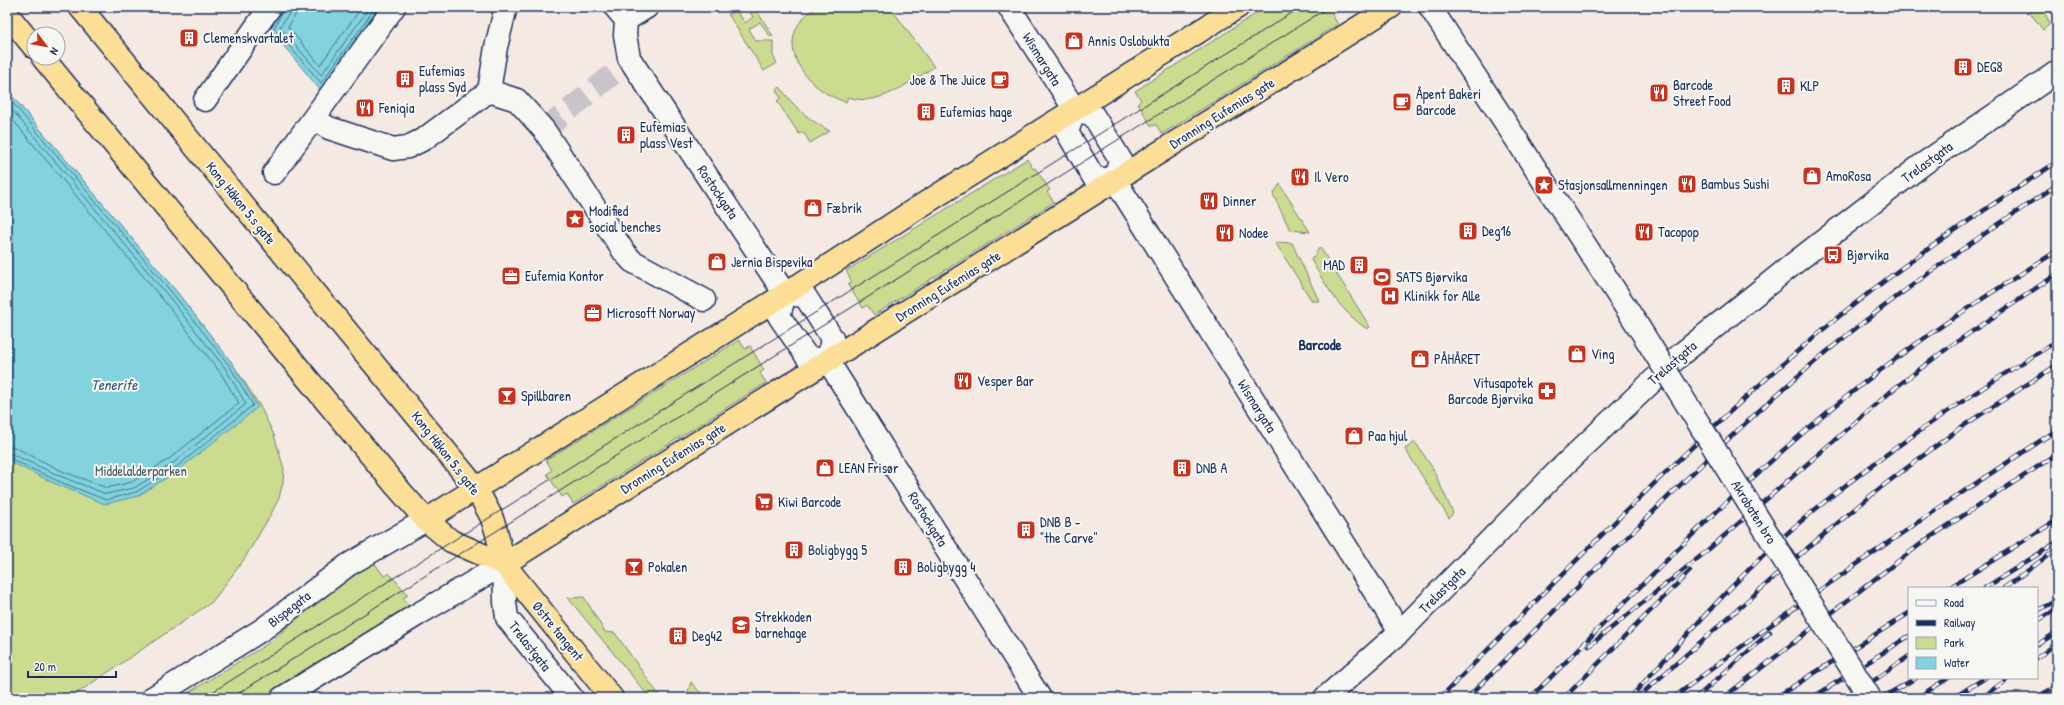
<svg xmlns="http://www.w3.org/2000/svg" width="2064" height="705" viewBox="0 0 2064 705" font-family="'Patrick Hand',sans-serif">
<style>
.green{fill:#cbdb8f;stroke:#738576}
.water{fill:#82d3dd;stroke:#5991aa}
.lines{fill:none;stroke-linecap:round;stroke-linejoin:round}
.shore{stroke:#447191;stroke-width:1}
.minor-tunnel{stroke:#c9c4c9;stroke-width:22;stroke-dasharray:22 11;stroke-linecap:butt}
.minor-casing{stroke:#1b2f5e;stroke-width:25}
.highway-casing{stroke:#1b2f5e;stroke-width:25}
.minor{stroke:#f6f6f2;stroke-width:22}
.highway{stroke:#fcde96;stroke-width:22}
.tram{stroke:#1b2f5e;stroke-width:1}
.rail-casing{stroke:#1b2f5e;stroke-width:4.5}
.rail{stroke:#f6f6f2;stroke-width:3;stroke-dasharray:9;stroke-linecap:butt}
.minor-bridge-casing{stroke:#1b2f5e;stroke-width:25;stroke-linecap:butt}
.minor-bridge{stroke:#f6f6f2;stroke-width:22}
.labels{text-anchor:middle;stroke-width:4;stroke-linejoin:round;paint-order:stroke}
.poi-label{font-size:14px;fill:#1b2f5e;stroke:#f6f6f2;text-anchor:start}
.street-label{font-size:14px;fill:#1b2f5e;stroke:#f6f6f2}
.park-label{font-size:14px;fill:#475a6a;stroke:#f6f6f2}
.neighbourhood-label{font-size:15px;font-weight:bold;fill:#1b2f5e;stroke:#f6f6f2}
.water-label{font-size:15px;font-style:italic;fill:#35587e;stroke:#f6f6f2}
</style>
<rect width="100%" height="100%" fill="#f5e9e4"/>
<filter id="ink" filterUnits="userSpaceOnUse"><feTurbulence type="fractalNoise" baseFrequency=".025" numOctaves="2"/><feDisplacementMap in="SourceGraphic" scale="8" xChannelSelector="R" yChannelSelector="G"/><feConvolveMatrix kernelMatrix="1 2 1 2 8 2 1 2 1" color-interpolation-filters="sRGB"/></filter>
<g filter="url(#ink)">
<!-- green -->
<g class="green">
<path d="M 817,7 L 890,7 L 934,67 C 909,82 879,108 848,97 L 846,102 C 804,90 767,38 817,7 Z"/>
<polygon points="1266,7 1341,8 1332,15 1338,24 1162,134 1156,125 1151,126 1138,103 1141,100 1135,91"/>
<polygon points="2026,7 2042,7 2050,24 2043,30"/>
<polygon points="755,8 773,36 770,36 760,22 749,29 756,41 773,41 773,56 777,63 764,71 728,14 736,10 745,23 753,17 750,12"/>
<path d="M 780,87 C 793,106 810,121 830,131 L 810,143 L 803,132 L 799,134 L 777,101 L 781,98 L 776,90 Z"/>
<polygon points="7,90 176,291 232,363 260,406 274,435 284,469 283,482 279,498 270,516 243,561 212,602 70,698 7,698"/>
<polygon points="1027,159 1033,169 1035,168 1050,190 1047,192 1054,202 874,315 867,305 863,308 848,285 852,282 846,271"/>
<polygon points="1280,184 1280,185 1310,232 1290,230 1273,194"/>
<polygon points="1275,242 1292,243 1319,301 1312,301"/>
<path d="M 1320,247 L 1370,327 L 1367,329 C 1340,311 1327,287 1311,260 Z"/>
<polygon points="739,340 745,349 750,346 764,370 760,373 766,383 573,504 567,494 562,497 547,474 552,470 546,460"/>
<polygon points="1415,442 1432,467 1453,513 1449,518 1405,449"/>
<polygon points="373,561 384,576 389,573 408,595 403,598 410,607 265,698 180,698 272,641 326,592"/>
<polygon points="584,597 605,632 615,633 661,698 650,698 568,598"/>
<polygon points="691,682 705,698 693,698 688,692"/>
</g>
<!-- water -->
<g class="water">
<polygon points="282,7 381,7 321,91 268,27"/>
<polygon points="7,90 176,291 232,363 258,407 177,471 138,496 105,504 56,484 7,460"/>
</g>
<g class="lines">
<!-- shore -->
<g class="shore">
<polyline points="285,7 274,28 321,83 376,7"/>
<polyline points="291,7 290,12 280,27 321,75 370,7"/>
<polyline points="297,7 296,14 288,27 320,65 362,7"/>
<polyline points="7,96 173,294 229,365 253,405 175,468 136,492 106,500 58,481 7,457"/>
<polyline points="7,104 169,297 225,368 246,404 172,464 134,488 106,494 60,476 7,452"/>
<polyline points="7,113 164,301 220,372 239,403 169,459 132,482 107,488 62,471 14,447 7,446"/>
</g>
<!-- minor-tunnel -->
<polyline class="minor-tunnel" points="544,130 617,71"/>
<!-- minor casing -->
<g class="minor-casing">
<g id="minor">
<polyline points="615,7 626,20 625,35 629,58 785,294 779,316 807,357 828,361"/>
<polyline points="1009,7 1075,110 1093,115 1120,159 1115,180 1400,632"/>
<polyline points="1430,7 1638,326"/>
<polyline points="626,20 647,7"/>
<polyline points="489,91 496,47 506,7"/>
<polyline points="205,100 270,7"/>
<polyline points="1075,110 1067,132 1094,178 1115,180"/>
<polyline points="314,119 329,128 393,149 408,147 424,139 489,91 517,100 544,130 624,252 632,261 704,300"/>
<polyline points="274,173 394,7"/>
<polyline points="785,294 805,296 832,338 828,361 1040,698"/>
<polyline points="152,698 263,629 348,565 426,520"/>
<polyline points="282,698 420,613 504,564 505,602 507,618 572,698"/>
<polyline points="1325,698 1400,632 1559,470 1680,355 1797,261 1923,164 2057,72"/>
</g>
</g>
<!-- highway casing -->
<g class="highway-casing">
<g id="highway">
<polyline points="80,7 476,488 491,516 496,530 504,564 612,698"/>
<polyline points="7,14 34,47"/>
<polyline points="43,58 396,486 426,520 451,541 504,564"/>
<polyline points="426,520 785,294 911,212 1238,7"/>
<polyline points="504,564 1391,7"/>
</g>
</g>
<!-- minor -->
<use href="#minor" class="minor"/>
<!-- highway -->
<use href="#highway" class="highway"/>
<!-- tram -->
<g class="tram">
<polyline points="203,698 1301,7"/>
<polyline points="231,698 1329,7"/>
</g>
<!-- rail casing -->
<g class="rail-casing">
<g id="rail">
<polyline points="1949,588 2057,520"/>
<polyline points="1985,588 2057,542"/>
<polyline points="2004,588 2057,549"/>
<polyline points="2037,611 2057,600"/>
<polyline points="2037,621 2057,609"/>
<polyline points="2037,645 2057,632"/>
<polyline points="1589,646 1702,555 1895,388 1949,347 2057,274"/>
<polyline points="2037,658 2057,643"/>
<path d="M 1440,698 C 1560,577 1678,454 1807,343 C 1885,276 1971,218 2057,162"/>
<path d="M 1467,698 C 1583,584 1694,464 1818,359 C 1893,296 1975,239 2057,185"/>
<path d="M 1530,698 C 1631,597 1729,492 1840,402 C 1908,346 1982,298 2057,251"/>
<polyline points="1564,698 1690,571"/>
<path d="M 1630,698 C 1688,634 1745,567 1812,512 C 1889,449 1972,393 2057,341"/>
<polyline points="1637,698 1804,551 1880,488 1960,428 2057,365"/>
<path d="M 1673,698 C 1797,603 1926,515 2057,430"/>
<polyline points="1696,698 1770,632"/>
<polyline points="1723,698 1876,578 1926,540 2057,454"/>
<polyline points="1775,698 1909,613"/>
<polyline points="1812,698 1909,636"/>
<polyline points="1849,698 1909,656"/>
<polyline points="1881,698 1916,678"/>
<polyline points="1917,698 1948,678"/>
<polyline points="1953,698 1985,678"/>
<polyline points="1981,698 2009,678"/>
<polyline points="2035,698 2057,686"/>
<polyline points="2056,698 2057,698"/>
</g>
</g>
<!-- rail -->
<use href="#rail" class="rail"/>
<!-- minor-bridge casing -->
<g class="minor-bridge-casing">
<polyline id="minor-bridge" points="1638,326 1870,698"/>
</g>
<!-- minor-bridge -->
<use href="#minor-bridge" class="minor-bridge"/>
</g>
</g>
<!-- icons -->
<defs>
<g id="building-square" transform="scale(1)"><rect x="-9" y="-9" width="18" height="18" rx="4" fill="#c8321e" stroke="#f6f6f2"/><path d="M-4-6H4V6H1V3H-1V6H-4ZM-2.5-4.3h1.7v1.8h-1.7ZM.8-4.3h1.7v1.8H.8ZM-2.5-1h1.7V.8h-1.7ZM.8-1h1.7V.8H.8Z" fill="#fff"/></g>
<g id="shop-square" transform="scale(1)"><rect x="-9" y="-9" width="18" height="18" rx="4" fill="#c8321e" stroke="#f6f6f2"/><path d="M-5-2.5h2.3a2.7 3.5 0 0 1 5.4 0H5L5.5 6h-11ZM-1.5-2.5h3a1.5 2.3 0 0 0-3 0Z" fill="#fff"/></g>
<g id="cafe-square" transform="scale(1)"><rect x="-9" y="-9" width="18" height="18" rx="4" fill="#c8321e" stroke="#f6f6f2"/><path d="M-5.5-4.5H6V0H3Q3 3.5 0 3.5H-2.5Q-5.5 3.5-5.5 0ZM3-3.2v2h1.7v-2ZM-6 4.5H4V6H-6Z" fill="#fff"/></g>
<g id="restaurant-square" transform="scale(1)"><rect x="-9" y="-9" width="18" height="18" rx="4" fill="#c8321e" stroke="#f6f6f2"/><path d="M-5-6h1v4h1v-4h1v4h1v-4h1v5L-1.5 .5V6h-2V.5L-5-1ZM5-6V6H3V1.5H1.5Q1.5-4 5-6Z" fill="#fff"/></g>
<g id="sight-square" transform="scale(1)"><rect x="-9" y="-9" width="18" height="18" rx="4" fill="#c8321e" stroke="#f6f6f2"/><path d="M0-6L1.8-2.2L6-1.7L2.9 1.2L3.7 5.4L0 3.3L-3.7 5.4L-2.9 1.2L-6-1.7L-1.8-2.2Z" fill="#fff"/></g>
<g id="bus-square" transform="scale(1)"><rect x="-9" y="-9" width="18" height="18" rx="4" fill="#c8321e" stroke="#f6f6f2"/><path d="M-5-6H5V4H4V6H2V4H-2V6H-4V4H-5ZM-3.5-4V0h7V-4ZM-3.5 1.2v1.5H-2V1.2ZM2 1.2v1.5H3.5V1.2Z" fill="#fff"/></g>
<g id="office-square" transform="scale(1)"><rect x="-9" y="-9" width="18" height="18" rx="4" fill="#c8321e" stroke="#f6f6f2"/><path d="M-6-3h4V-5.5h4V-3h4V5H-6ZM-1-4.5V-3h2v-1.5ZM-6 0V1H6V0Z" fill="#fff"/></g>
<g id="stadium-square" transform="scale(1)"><rect x="-9" y="-9" width="18" height="18" rx="4" fill="#c8321e" stroke="#f6f6f2"/><path d="M0-5a6.5 5 0 1 0 0 10a6.5 5 0 1 0 0-10ZM-3.5-1.8h7v3.6h-7Z" fill="#fff"/></g>
<g id="hospital-square" transform="scale(1)"><rect x="-9" y="-9" width="18" height="18" rx="4" fill="#c8321e" stroke="#f6f6f2"/><path d="M-5-5h3v3.5h4V-5h3V5h-3V1.5h-4V5h-3Z" fill="#fff"/></g>
<g id="pharmacy-square" transform="scale(1)"><rect x="-9" y="-9" width="18" height="18" rx="4" fill="#c8321e" stroke="#f6f6f2"/><path d="M-2-6h4v4h4v4h-4v4h-4v-4h-4v-4h4Z" fill="#fff"/></g>
<g id="bar-square" transform="scale(1)"><rect x="-9" y="-9" width="18" height="18" rx="4" fill="#c8321e" stroke="#f6f6f2"/><path d="M-6-5H6L.8 .8V4.5H3.5V6h-7V4.5H-.8V.8Z" fill="#fff"/></g>
<g id="supermarket-square" transform="scale(1)"><rect x="-9" y="-9" width="18" height="18" rx="4" fill="#c8321e" stroke="#f6f6f2"/><path d="M-6-5.5h2.5l.6 2H6L4.5 2H-2.5L-4.4-4H-6ZM-1.5 3.2a1.3 1.3 0 1 0 .1 0ZM3 3.2a1.3 1.3 0 1 0 .1 0Z" fill="#fff"/></g>
<g id="school-square" transform="scale(1)"><rect x="-9" y="-9" width="18" height="18" rx="4" fill="#c8321e" stroke="#f6f6f2"/><path d="M0-5L7-2L0 1L-7-2ZM-4 1L0 2.5L4 1V4Q0 6-4 4Z" fill="#fff"/></g>
</defs>
<g fill-rule="evenodd">
<use href="#building-square" x="189" y="38"/>
<use href="#shop-square" x="1074" y="41"/>
<use href="#building-square" x="1963" y="67"/>
<use href="#building-square" x="405" y="79"/>
<use href="#cafe-square" x="1000" y="80"/>
<use href="#building-square" x="1786" y="86"/>
<use href="#restaurant-square" x="1659" y="93"/>
<use href="#cafe-square" x="1402" y="102"/>
<use href="#restaurant-square" x="365" y="108"/>
<use href="#building-square" x="926" y="112"/>
<use href="#building-square" x="626" y="135"/>
<use href="#shop-square" x="1812" y="176"/>
<use href="#restaurant-square" x="1300" y="177"/>
<use href="#restaurant-square" x="1687" y="184"/>
<use href="#sight-square" x="1544" y="185"/>
<use href="#restaurant-square" x="1209" y="201"/>
<use href="#shop-square" x="813" y="208"/>
<use href="#sight-square" x="575" y="219"/>
<use href="#building-square" x="1468" y="231"/>
<use href="#restaurant-square" x="1644" y="232"/>
<use href="#restaurant-square" x="1225" y="233"/>
<use href="#bus-square" x="1833" y="255"/>
<use href="#shop-square" x="717" y="262"/>
<use href="#building-square" x="1359" y="265"/>
<use href="#office-square" x="511" y="276"/>
<use href="#stadium-square" x="1382" y="277"/>
<use href="#hospital-square" x="1390" y="296"/>
<use href="#office-square" x="593" y="313"/>
<use href="#shop-square" x="1577" y="354"/>
<use href="#shop-square" x="1420" y="359"/>
<use href="#restaurant-square" x="963" y="381"/>
<use href="#pharmacy-square" x="1547" y="391"/>
<use href="#bar-square" x="507" y="396"/>
<use href="#shop-square" x="1354" y="436"/>
<use href="#shop-square" x="825" y="468"/>
<use href="#building-square" x="1182" y="468"/>
<use href="#supermarket-square" x="764" y="502"/>
<use href="#building-square" x="1026" y="530"/>
<use href="#building-square" x="794" y="550"/>
<use href="#bar-square" x="634" y="567"/>
<use href="#building-square" x="903" y="567"/>
<use href="#school-square" x="741" y="625"/>
<use href="#building-square" x="678" y="636"/>
</g>
<g class="labels">
<!-- poi labels -->
<g class="poi-label">
<text x="203" y="43">Clemenskvartalet</text>
<text x="1088" y="46">Annis Oslobukta</text>
<text x="1977" y="72">DEG8</text>
<text x="419" y="76">Eufemias<tspan x="419" dy="16">plass Syd</tspan></text>
<text x="986" y="85" text-anchor="end">Joe &amp; The Juice</text>
<text x="1673" y="90">Barcode<tspan x="1673" dy="16">Street Food</tspan></text>
<text x="1800" y="91">KLP</text>
<text x="1416" y="99">Åpent Bakeri<tspan x="1416" dy="16">Barcode</tspan></text>
<text x="379" y="113">Feniqia</text>
<text x="940" y="117">Eufemias hage</text>
<text x="640" y="132">Eufemias<tspan x="640" dy="16">plass Vest</tspan></text>
<text x="1826" y="181">AmoRosa</text>
<text x="1314" y="182">Il Vero</text>
<text x="1701" y="189">Bambus Sushi</text>
<text x="1558" y="190">Stasjonsallmenningen</text>
<text x="1223" y="206">Dinner</text>
<text x="827" y="213">Fæbrik</text>
<text x="589" y="216">Modified<tspan x="589" dy="16">social benches</tspan></text>
<text x="1482" y="236">Deg16</text>
<text x="1658" y="237">Tacopop</text>
<text x="1239" y="238">Nodee</text>
<text x="1847" y="260">Bjørvika</text>
<text x="731" y="267">Jernia Bispevika</text>
<text x="1345" y="270" text-anchor="end">MAD</text>
<text x="525" y="281">Eufemia Kontor</text>
<text x="1396" y="282">SATS Bjørvika</text>
<text x="1404" y="301">Klinikk for Alle</text>
<text x="607" y="318">Microsoft Norway</text>
<text x="1591" y="359">Ving</text>
<text x="1434" y="364">PÅHÅRET</text>
<text x="977" y="386">Vesper Bar</text>
<text x="1533" y="388" text-anchor="end">Vitusapotek<tspan x="1533" dy="16">Barcode Bjørvika</tspan></text>
<text x="521" y="401">Spillbaren</text>
<text x="1368" y="441">Paa hjul</text>
<text x="839" y="473">LEAN Frisør</text>
<text x="1196" y="473">DNB A</text>
<text x="778" y="507">Kiwi Barcode</text>
<text x="1040" y="527">DNB B -<tspan x="1040" dy="16">"the Carve"</tspan></text>
<text x="808" y="555">Boligbygg 5</text>
<text x="648" y="572">Pokalen</text>
<text x="917" y="572">Boligbygg 4</text>
<text x="755" y="622">Strekkoden<tspan x="755" dy="16">barnehage</tspan></text>
<text x="692" y="641">Deg42</text>
</g>
<!-- street labels -->
<g class="street-label">
<text transform="translate(1042 59) rotate(58)" y="5">Wismargata</text>
<text transform="translate(1222 113) rotate(-32)" y="5">Dronning Eufemias gate</text>
<text transform="translate(1927 162) rotate(-36)" y="5">Trelastgata</text>
<text transform="translate(718 192) rotate(56)" y="5">Rostockgata</text>
<text transform="translate(241 203) rotate(51)" y="5">Kong Håkon 5.s gate</text>
<text transform="translate(948 286) rotate(-32)" y="5">Dronning Eufemias gate</text>
<text transform="translate(1672 363) rotate(-41)" y="5">Trelastgata</text>
<text transform="translate(1257 406) rotate(58)" y="5">Wismargata</text>
<text transform="translate(446 453) rotate(52)" y="5">Kong Håkon 5.s gate</text>
<text transform="translate(673 458) rotate(-32)" y="5">Dronning Eufemias gate</text>
<text transform="translate(1754 512) rotate(58)" y="5">Akrobaten bro</text>
<text transform="translate(928 519) rotate(58)" y="5">Rostockgata</text>
<text transform="translate(1442 590) rotate(-45)" y="5">Trelastgata</text>
<text transform="translate(289 609) rotate(-38)" y="5">Bispegata</text>
<text transform="translate(558 631) rotate(51)" y="5">Østre tangent</text>
<text transform="translate(530 646) rotate(52)" y="5">Trelastgata</text>
</g>
<!-- park labels -->
<g class="park-label">
<text x="141" y="476">Middelalderparken</text>
</g>
<!-- neighbourhood labels -->
<g class="neighbourhood-label">
<text x="1320" y="350">Barcode</text>
</g>
<!-- water labels -->
<g class="water-label">
<text x="114" y="390">Tenerife</text>
</g>
</g>
<!-- margin -->
<rect width="2064" height="705" fill="none" stroke="#f6f6f2" stroke-width="24"/>
<rect x="12" y="12" width="2040" height="681" fill="none" stroke="#1b2f5e" stroke-width="1.5" filter="url(#ink)"/>
<!-- legend -->
<rect x="1908" y="587" width="130" height="92" fill="#f6f6f2" stroke="#9ea6b7"/>
<rect x="1916" y="600" width="20" height="6" fill="#f6f6f2" stroke="#9ea6b7"/>
<text x="1944" y="607" font-size="12" fill="#1b2f5e">Road</text>
<rect x="1916" y="620" width="20" height="6" fill="#1b2f5e" stroke="#9ea6b7"/>
<text x="1944" y="627" font-size="12" fill="#1b2f5e">Railway</text>
<rect x="1916" y="637" width="20" height="12" fill="#cbdb8f" stroke="#9ea6b7"/>
<text x="1944" y="647" font-size="12" fill="#1b2f5e">Park</text>
<rect x="1916" y="657" width="20" height="12" fill="#82d3dd" stroke="#9ea6b7"/>
<text x="1944" y="667" font-size="12" fill="#1b2f5e">Water</text>
<!-- north arrow -->
<g transform="translate(46 46) rotate(122)"><circle r="19" fill="#f6f6f2" stroke="#9ea6b7"/>
<path d="M0-3L7 15L0 10L-7 15Z" fill="#c8321e"/>
<text y="-6" font-size="11" font-weight="bold" text-anchor="middle" fill="#1b2f5e">N</text>
</g>
<!-- scale -->
<path d="M28 671v6h88v-6" fill="none" stroke="#1b2f5e" stroke-width="2"/>
<text x="34" y="671" font-size="12" fill="#1b2f5e" stroke="#f6f6f2" stroke-width="3" paint-order="stroke">20 m</text>
</svg>
